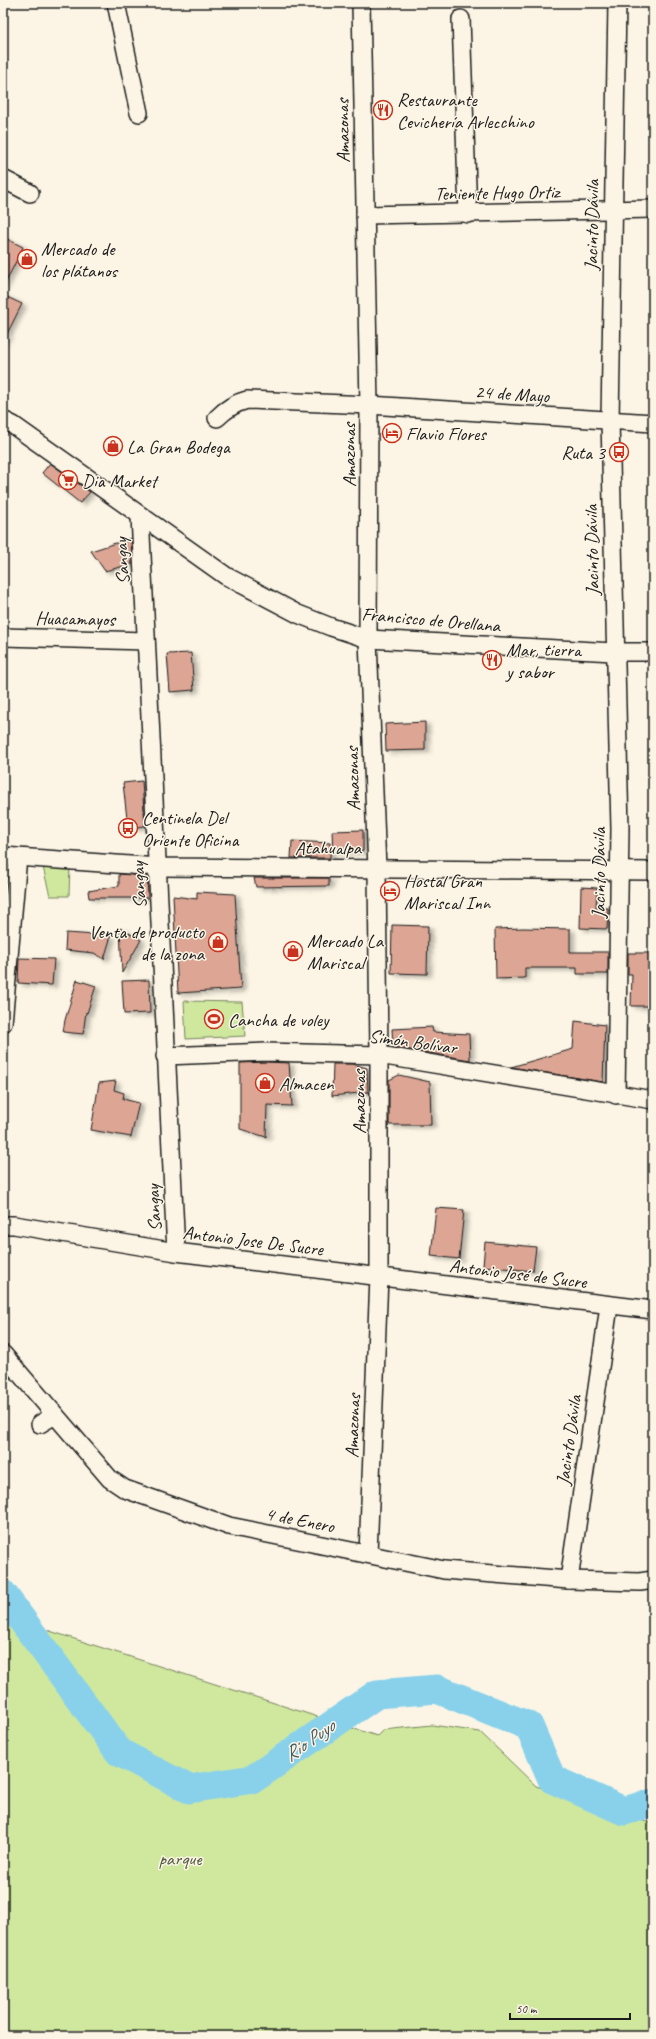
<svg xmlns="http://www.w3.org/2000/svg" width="656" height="2039" viewBox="0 0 656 2039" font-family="Caveat,sans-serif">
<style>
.green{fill:#cfe89e;stroke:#76825d}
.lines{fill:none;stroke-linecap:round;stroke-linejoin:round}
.river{stroke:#89d1eb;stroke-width:29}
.building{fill:#dca594;stroke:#1c1c1c;filter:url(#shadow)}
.minor-casing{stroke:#1c1c1c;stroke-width:20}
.minor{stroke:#fcf5e5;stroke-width:17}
.labels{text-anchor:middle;stroke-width:3;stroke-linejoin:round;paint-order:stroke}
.poi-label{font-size:19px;fill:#1c1c1c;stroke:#fcf5e5;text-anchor:start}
.street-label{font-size:19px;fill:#1c1c1c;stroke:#fcf5e5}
.park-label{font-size:19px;fill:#525943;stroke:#fcf5e5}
.water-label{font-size:20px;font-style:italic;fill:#425b64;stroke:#fcf5e5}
</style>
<defs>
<filter id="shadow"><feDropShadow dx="4.5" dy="2.5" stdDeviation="2" flood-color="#0004"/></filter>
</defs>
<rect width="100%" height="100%" fill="#fcf5e5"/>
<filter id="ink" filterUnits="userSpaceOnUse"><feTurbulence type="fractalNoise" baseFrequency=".025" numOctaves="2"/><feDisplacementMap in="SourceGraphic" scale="8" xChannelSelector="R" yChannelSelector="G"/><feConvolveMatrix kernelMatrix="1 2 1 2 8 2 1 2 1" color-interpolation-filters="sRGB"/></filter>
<g filter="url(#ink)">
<!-- green -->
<g class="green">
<polygon points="42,863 70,865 69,896 50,896"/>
<polygon points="184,1001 242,1002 245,1036 186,1039"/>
<polygon points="3,1616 377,1736 383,1730 432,1725 480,1732 536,1786 653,1824 653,2018 649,2036 3,2036"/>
</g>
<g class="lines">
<!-- river -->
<polyline class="river" points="3,1594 119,1752 189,1789 253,1779 377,1694 437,1689 529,1726 552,1779 624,1811 653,1803"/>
</g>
<!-- building -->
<g class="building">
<polygon points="3,237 23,247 3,288"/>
<polygon points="3,295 22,304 3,342"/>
<polygon points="50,463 90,492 80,503 42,473"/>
<polygon points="131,538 132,564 105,571 91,551"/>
<polygon points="191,653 194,690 170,692 167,654"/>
<polygon points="425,722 425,750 386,751 385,724"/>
<polygon points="142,781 145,826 128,828 123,783"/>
<polygon points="363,830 363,851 333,852 332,831"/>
<polygon points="292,841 330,843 330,858 291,858"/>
<polygon points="119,874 147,876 148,898 89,898 88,891 119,886"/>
<polygon points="254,878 329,878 329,886 256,887"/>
<polygon points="581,887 597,888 596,908 608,908 607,929 580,928"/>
<polygon points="197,892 235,894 241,989 178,993 173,896 197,899"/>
<polygon points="392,925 428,926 427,974 391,973"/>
<polygon points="120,928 141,940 122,973"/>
<polygon points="523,928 570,929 570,952 608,952 608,974 577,974 577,968 525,968 525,978 496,979 495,929"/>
<polygon points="66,933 111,936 104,959 94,953 65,950"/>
<polygon points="628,953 652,953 653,1006 631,1006 632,974 628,974"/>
<polygon points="19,958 54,959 52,985 18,983"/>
<polygon points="77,980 96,986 87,1013 86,1012 83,1034 63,1032 65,1020"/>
<polygon points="149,980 150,1013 124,1014 122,981"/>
<polygon points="575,1021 605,1025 603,1082 511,1067 573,1049"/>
<polygon points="432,1027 433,1032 469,1034 470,1060 393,1047 392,1029"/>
<polygon points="266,1062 289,1063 292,1106 267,1105 266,1137 240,1129 240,1063"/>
<polygon points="333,1064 352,1064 367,1068 368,1092 332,1096"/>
<polygon points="399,1075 430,1082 431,1125 389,1125 389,1080"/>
<polygon points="116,1081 114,1090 124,1093 123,1099 139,1103 131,1137 91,1130 99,1083"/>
<polygon points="436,1208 464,1210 459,1259 431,1256"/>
<polygon points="485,1242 536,1247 533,1271 483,1266"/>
</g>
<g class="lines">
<!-- minor casing -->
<g class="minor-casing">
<g id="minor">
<polyline points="116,3 139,113"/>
<polyline points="361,3 369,405 368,639 377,869 379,1055 379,1277 368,1554"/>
<polyline points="461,19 468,214"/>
<polyline points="3,179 30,193"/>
<polyline points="365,215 653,209"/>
<path d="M 217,418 C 226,409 235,403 247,400 L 369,405 L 653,423"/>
<polyline points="3,420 13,425 226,576 298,614 331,627 368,639 614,652 653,652"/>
<path d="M 140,516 C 153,761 162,1006 176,1252"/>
<polyline points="3,637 146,641"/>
<polyline points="3,856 158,867 653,871"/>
<polyline points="3,1023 18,857"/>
<polyline points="165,1056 266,1052 379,1055 653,1100"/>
<polyline points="616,1095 620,829 610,420 617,3"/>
<polyline points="3,1225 14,1225 176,1252 653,1310"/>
<polyline points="3,1354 110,1479 125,1489 229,1526 444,1570 569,1580 640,1582 653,1580"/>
<polyline points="40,1424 55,1415"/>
<polyline points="569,1580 609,1306"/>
</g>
</g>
<!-- minor -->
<use href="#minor" class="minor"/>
</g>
</g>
<!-- icons -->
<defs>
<g id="restaurant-ring" transform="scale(1)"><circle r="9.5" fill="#fcf5e5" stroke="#c8321e" stroke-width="1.5"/><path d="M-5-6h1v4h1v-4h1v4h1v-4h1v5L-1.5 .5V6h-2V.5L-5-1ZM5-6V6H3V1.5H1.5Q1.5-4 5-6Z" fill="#c8321e"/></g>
<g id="shop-ring" transform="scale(1)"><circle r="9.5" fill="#fcf5e5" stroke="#c8321e" stroke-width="1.5"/><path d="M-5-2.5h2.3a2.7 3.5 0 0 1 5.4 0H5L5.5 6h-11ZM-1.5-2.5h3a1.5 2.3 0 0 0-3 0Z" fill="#c8321e"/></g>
<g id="hotel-ring" transform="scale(1)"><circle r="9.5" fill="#fcf5e5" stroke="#c8321e" stroke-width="1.5"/><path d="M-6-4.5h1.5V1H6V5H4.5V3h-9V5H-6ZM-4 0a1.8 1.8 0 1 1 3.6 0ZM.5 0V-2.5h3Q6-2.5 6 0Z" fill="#c8321e"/></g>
<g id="bus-ring" transform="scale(1)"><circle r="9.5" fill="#fcf5e5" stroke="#c8321e" stroke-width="1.5"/><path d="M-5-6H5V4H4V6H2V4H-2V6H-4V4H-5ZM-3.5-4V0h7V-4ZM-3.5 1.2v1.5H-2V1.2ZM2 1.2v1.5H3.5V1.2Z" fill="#c8321e"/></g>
<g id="supermarket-ring" transform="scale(1)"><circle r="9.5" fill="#fcf5e5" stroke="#c8321e" stroke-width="1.5"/><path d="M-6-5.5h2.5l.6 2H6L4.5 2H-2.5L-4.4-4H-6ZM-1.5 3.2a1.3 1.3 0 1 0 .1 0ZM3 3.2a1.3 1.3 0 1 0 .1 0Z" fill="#c8321e"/></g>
<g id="stadium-ring" transform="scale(1)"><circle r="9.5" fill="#fcf5e5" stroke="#c8321e" stroke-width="1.5"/><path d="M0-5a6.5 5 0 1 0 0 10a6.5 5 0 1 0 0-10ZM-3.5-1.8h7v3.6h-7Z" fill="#c8321e"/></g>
</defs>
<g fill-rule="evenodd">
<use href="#restaurant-ring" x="383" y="110"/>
<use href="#shop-ring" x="27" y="259"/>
<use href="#hotel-ring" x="392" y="433"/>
<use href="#shop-ring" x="113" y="446"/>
<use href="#bus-ring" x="619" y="452"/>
<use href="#supermarket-ring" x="68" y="480"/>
<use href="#restaurant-ring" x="492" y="660"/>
<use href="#bus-ring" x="128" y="828"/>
<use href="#hotel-ring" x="390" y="891"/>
<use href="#shop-ring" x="218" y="942"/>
<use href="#shop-ring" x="293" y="951"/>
<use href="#stadium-ring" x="214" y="1019"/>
<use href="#shop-ring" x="265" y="1083"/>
</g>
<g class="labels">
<!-- poi labels -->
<g class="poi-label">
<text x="397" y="106">Restaurante<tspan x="397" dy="22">Cevichería Arlecchino</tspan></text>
<text x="41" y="255">Mercado de<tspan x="41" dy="22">los plátanos</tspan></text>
<text x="406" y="440">Flavio Flores</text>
<text x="127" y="453">La Gran Bodega</text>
<text x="605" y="459" text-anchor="end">Ruta 3</text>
<text x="82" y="487">Dia Market</text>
<text x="506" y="656">Mar, tierra<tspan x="506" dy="22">y sabor</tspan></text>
<text x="142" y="824">Centinela Del<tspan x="142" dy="22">Oriente Oficina</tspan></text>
<text x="404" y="887">Hostal Gran<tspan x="404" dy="22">Mariscal Inn</tspan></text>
<text x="204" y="938" text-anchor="end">Venta de producto<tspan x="204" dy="22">de la zona</tspan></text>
<text x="307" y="947">Mercado La<tspan x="307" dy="22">Mariscal</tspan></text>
<text x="228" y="1026">Cancha de voley</text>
<text x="279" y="1090">Almacen</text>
</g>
<!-- street labels -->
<g class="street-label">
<text transform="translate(342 131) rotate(-91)" y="7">Amazonas</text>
<text transform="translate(497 192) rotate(-1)" y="7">Teniente Hugo Ortiz</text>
<text transform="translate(591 225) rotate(-89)" y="7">Jacinto Dávila</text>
<text transform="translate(512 393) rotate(4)" y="7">24 de Mayo</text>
<text transform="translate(348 455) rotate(-90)" y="7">Amazonas</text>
<text transform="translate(591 550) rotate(-91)" y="7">Jacinto Dávila</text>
<text transform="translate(121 561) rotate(-93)" y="7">Sangay</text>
<text transform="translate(75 618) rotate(1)" y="7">Huacamayos</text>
<text transform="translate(431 619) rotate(5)" y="7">Francisco de Orellana</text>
<text transform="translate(352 779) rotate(-92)" y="7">Amazonas</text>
<text x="328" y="854">Atahualpa</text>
<text transform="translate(598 873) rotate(-90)" y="7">Jacinto Dávila</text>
<text transform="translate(138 885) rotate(-93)" y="7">Sangay</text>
<text transform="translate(413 1041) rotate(8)" y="7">Simón Bolívar</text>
<text transform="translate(358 1102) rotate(-90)" y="7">Amazonas</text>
<text transform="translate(153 1208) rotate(-93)" y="7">Sangay</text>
<text transform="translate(253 1240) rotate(7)" y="7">Antonio Jose De Sucre</text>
<text transform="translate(518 1273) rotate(7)" y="7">Antonio José de Sucre</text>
<text transform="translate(352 1426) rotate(-88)" y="7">Amazonas</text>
<text transform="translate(568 1440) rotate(-82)" y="7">Jacinto Dávila</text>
<text transform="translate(300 1519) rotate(11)" y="7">4 de Enero</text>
</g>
<!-- park labels -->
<g class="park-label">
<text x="180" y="1865">parque</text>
</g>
<!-- water labels -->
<g class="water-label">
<text transform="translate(309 1740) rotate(-35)" y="7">Rio Puyo</text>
</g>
</g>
<!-- margin -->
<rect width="656" height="2039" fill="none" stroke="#fcf5e5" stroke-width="16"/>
<rect x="8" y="8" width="640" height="2023" fill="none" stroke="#1c1c1c" stroke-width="1.5" filter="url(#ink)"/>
<!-- scale -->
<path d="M510 2013v6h120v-6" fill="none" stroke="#1c1c1c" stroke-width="2"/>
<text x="516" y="2013" font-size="12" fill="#1c1c1c" stroke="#fcf5e5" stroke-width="3" paint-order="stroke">50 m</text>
</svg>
